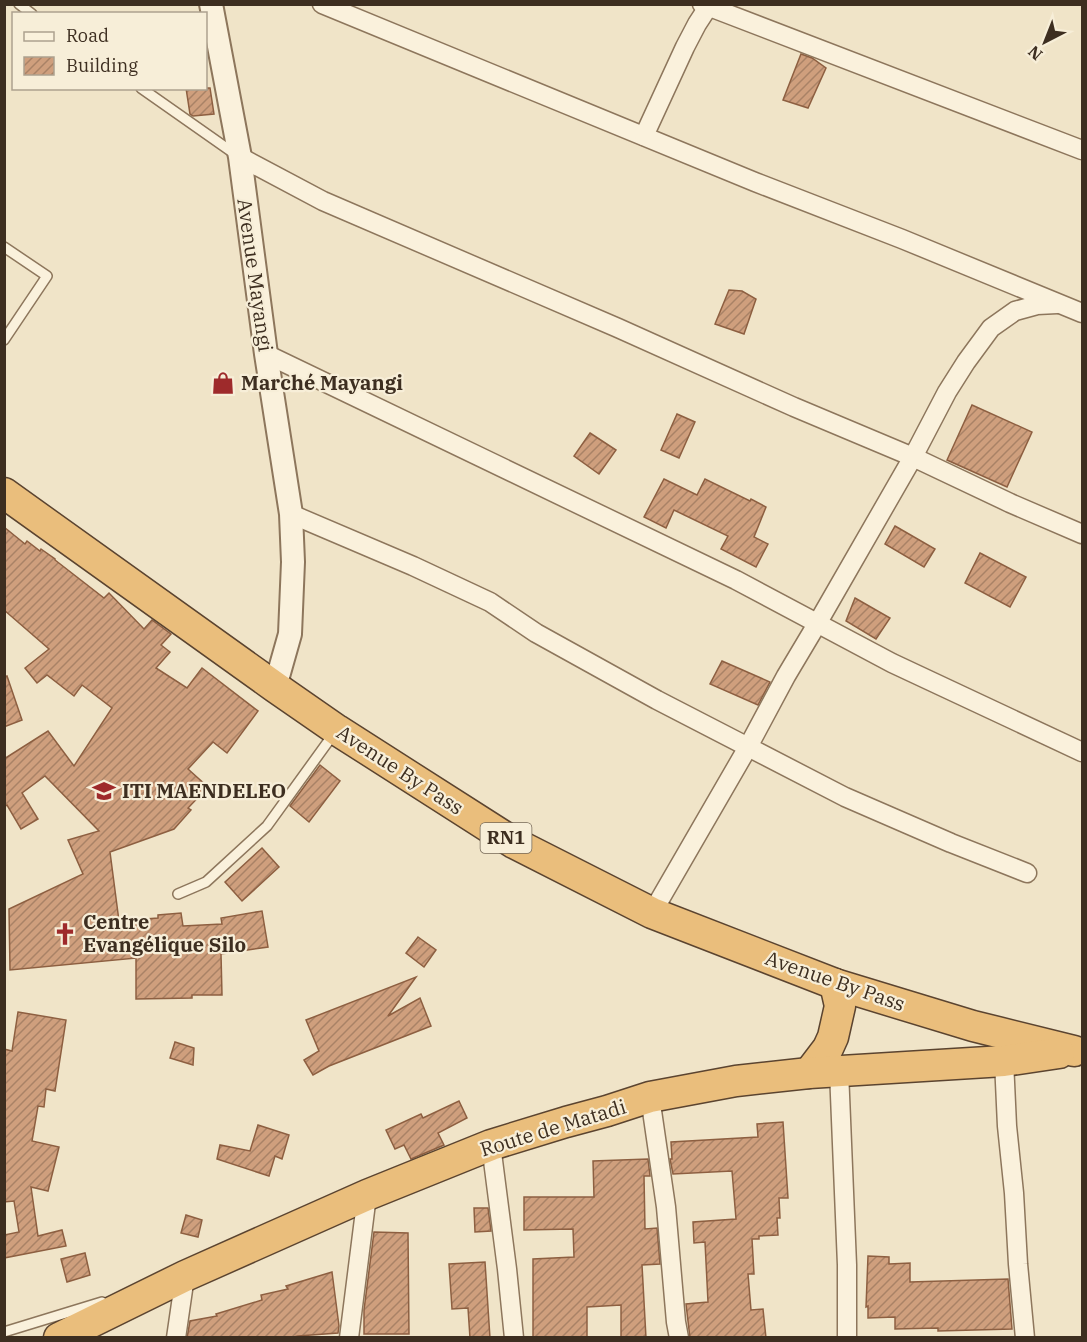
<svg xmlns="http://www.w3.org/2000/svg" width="1087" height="1342" viewBox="0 0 1087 1342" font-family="'IBM Plex Serif',serif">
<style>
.building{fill:url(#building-hatch);stroke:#8d5f41;stroke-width:1.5}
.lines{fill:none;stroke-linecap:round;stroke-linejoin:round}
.service-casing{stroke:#8d765c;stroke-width:12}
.minor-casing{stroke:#8d765c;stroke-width:21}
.tertiary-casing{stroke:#8d765c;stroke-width:26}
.trunk-casing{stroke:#5b4430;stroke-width:33}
.service{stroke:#faf1dc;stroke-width:9}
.minor{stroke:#faf1dc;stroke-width:18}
.tertiary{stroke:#faf1dc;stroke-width:22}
.trunk{stroke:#eabe7c;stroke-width:30}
.labels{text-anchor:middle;stroke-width:4.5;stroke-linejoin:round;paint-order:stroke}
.shield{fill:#f7eed8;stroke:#756857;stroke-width:1.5}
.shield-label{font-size:18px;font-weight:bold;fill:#3d2e20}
.street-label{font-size:20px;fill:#3d2e20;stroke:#f7eed8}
.poi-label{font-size:20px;font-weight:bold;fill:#3d2e20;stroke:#f7eed8;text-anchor:start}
</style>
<defs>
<pattern id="building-hatch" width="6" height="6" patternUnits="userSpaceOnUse" patternTransform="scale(1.5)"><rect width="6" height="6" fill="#cf9f7d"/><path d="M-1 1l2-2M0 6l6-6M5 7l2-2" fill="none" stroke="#a98266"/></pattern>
</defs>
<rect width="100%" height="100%" fill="#f0e4c8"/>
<!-- building -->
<g class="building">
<polygon points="801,54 812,58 826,68 808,108 783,100"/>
<polygon points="186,88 210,88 214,114 193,116 190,114"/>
<polygon points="729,290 742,291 756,299 744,334 715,324"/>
<polygon points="972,405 1032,432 1007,487 947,460"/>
<polygon points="677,414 695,422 679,458 661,450"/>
<polygon points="590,433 616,450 599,474 574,456"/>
<polygon points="664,479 697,495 705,479 750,501 751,499 766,507 754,537 768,544 756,567 721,549 728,536 674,510 666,528 644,517"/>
<polygon points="895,526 935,549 924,567 885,544"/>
<polygon points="4,527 25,544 27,541 40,551 41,549 55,559 55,560 104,598 109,593 144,629 152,620 171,634 161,645 170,652 156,668 187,688 202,668 258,711 227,753 213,742 188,769 208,787 188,808 191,810 174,829 110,852 119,921 158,918 158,915 181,913 183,926 222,924 221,918 262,911 268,947 221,954 222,995 192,995 192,998 136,999 136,958 10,970 9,909 83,874 68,840 99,831 45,776 22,793 38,819 21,829 7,805 4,807 4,759 48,731 74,766 112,708 82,685 74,696 47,675 37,683 25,668 49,649 4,610"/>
<polygon points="980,553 1026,577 1010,607 965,583"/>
<polygon points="855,598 890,618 876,639 846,621"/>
<polygon points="722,661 770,682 758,705 710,684"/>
<polygon points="7,676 22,720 4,727 4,677"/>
<polygon points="320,765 340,781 309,822 290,806"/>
<polygon points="262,848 279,867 242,901 225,882"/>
<polygon points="418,937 436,950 424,967 406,953"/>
<polygon points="416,977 388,1016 420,998 431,1026 329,1066 313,1075 304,1060 319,1051 306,1020"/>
<polygon points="18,1012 66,1020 55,1091 46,1089 44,1107 38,1106 32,1141 59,1147 48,1191 31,1187 38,1236 62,1230 66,1246 4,1258 4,1235 19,1232 14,1201 4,1202 4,1049 12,1051"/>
<polygon points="175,1042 194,1048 193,1065 170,1058"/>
<polygon points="459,1101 467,1118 438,1133 444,1145 411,1159 404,1145 395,1149 386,1130 421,1114 423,1118"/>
<polygon points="783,1122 788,1198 779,1198 780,1218 777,1218 778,1235 759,1236 759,1239 752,1239 754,1274 748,1274 751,1310 763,1309 766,1338 690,1338 686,1304 708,1302 705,1242 694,1243 693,1222 736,1219 732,1171 673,1174 670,1159 672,1159 671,1142 758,1137 757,1124"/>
<polygon points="258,1125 289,1135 282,1159 275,1156 269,1176 217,1159 220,1145 250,1151"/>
<polygon points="648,1159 650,1176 644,1176 645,1229 657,1228 660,1264 642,1265 646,1338 621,1338 621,1305 587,1307 587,1338 533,1338 533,1259 574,1257 573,1229 524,1230 524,1197 594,1197 593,1161"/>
<polygon points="474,1208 488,1208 491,1231 475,1232"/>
<polygon points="186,1215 202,1220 198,1237 181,1233"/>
<polygon points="374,1232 408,1233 409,1334 364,1334 364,1310"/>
<polygon points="85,1253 90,1275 67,1282 61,1259"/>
<polygon points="868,1256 889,1257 889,1264 910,1263 910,1282 1008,1279 1012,1329 938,1331 938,1328 895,1329 895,1317 868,1318 868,1306 866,1307"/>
<polygon points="485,1262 490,1338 470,1338 468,1308 452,1309 449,1264"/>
<polygon points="332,1272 339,1326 338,1333 298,1336 289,1338 187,1338 190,1321 217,1316 216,1314 262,1300 261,1295 288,1289 286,1286"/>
</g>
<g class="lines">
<!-- service casing -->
<g class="service-casing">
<g id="service">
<polyline points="19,4 32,14"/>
<polyline points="141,88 235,154"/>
<polyline points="4,247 47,276 4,340"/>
<polyline points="178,894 206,882 267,826 335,732"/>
<polyline points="4,1332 102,1302"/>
</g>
</g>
<!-- minor casing -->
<g class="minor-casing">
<g id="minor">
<polyline points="322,4 755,182 902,239 1082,313"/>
<polyline points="702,4 1082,150"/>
<polyline points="644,136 685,47 697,24 710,4"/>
<polyline points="240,157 323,201 618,328 794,407 913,457 1010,503 1082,534"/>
<polyline points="266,354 736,580 892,663 1082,752"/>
<polyline points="291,514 413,566 490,602 536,633 657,700 845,797 951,843 1027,873"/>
<polyline points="652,913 748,747 786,676 817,624 913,457 947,392 966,362 991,328 1015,311 1037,305 1057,304"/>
<polyline points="1004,1061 1007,1126 1014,1193 1018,1264 1025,1338"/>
<polyline points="839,1071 847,1265 847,1338"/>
<polyline points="650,1097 666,1207 676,1322 679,1338"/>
<polyline points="491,1145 507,1269 514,1338"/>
<polyline points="176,1338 185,1276"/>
<polyline points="349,1338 367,1195"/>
</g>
</g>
<!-- tertiary casing -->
<g class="tertiary-casing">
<polyline id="tertiary" points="211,4 240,157 266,354 291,514 293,562 290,634 275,687"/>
</g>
<!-- trunk casing -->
<g class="trunk-casing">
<g id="trunk">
<polyline points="4,493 275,687 337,730 514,843 652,913 835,984 973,1026 1074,1051"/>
<polyline points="809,1073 828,1048 833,1037 840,1006 835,984"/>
<polyline points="59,1338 185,1276 367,1195 491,1145 566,1122 607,1111 650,1097 736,1081 809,1073 1004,1061 1059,1053"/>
</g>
</g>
<!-- service -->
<use href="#service" class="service"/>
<!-- minor -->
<use href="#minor" class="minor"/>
<!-- tertiary -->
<use href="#tertiary" class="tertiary"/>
<!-- trunk -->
<use href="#trunk" class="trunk"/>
</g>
<!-- icons -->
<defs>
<g id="shop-bare" transform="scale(1.8)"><path d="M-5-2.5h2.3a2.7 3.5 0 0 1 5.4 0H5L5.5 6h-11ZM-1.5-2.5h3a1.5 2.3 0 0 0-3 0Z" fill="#9e2a2b" stroke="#f7eed8" stroke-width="2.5" paint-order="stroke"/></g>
<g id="school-bare" transform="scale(1.8)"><path d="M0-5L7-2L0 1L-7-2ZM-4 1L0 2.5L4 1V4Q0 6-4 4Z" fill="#9e2a2b" stroke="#f7eed8" stroke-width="2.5" paint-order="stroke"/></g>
<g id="church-bare" transform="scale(1.8)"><path d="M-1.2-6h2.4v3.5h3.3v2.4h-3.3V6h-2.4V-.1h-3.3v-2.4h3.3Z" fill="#9e2a2b" stroke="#f7eed8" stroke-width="2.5" paint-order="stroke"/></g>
</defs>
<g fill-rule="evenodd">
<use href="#shop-bare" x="223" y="383"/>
<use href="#school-bare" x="104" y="791"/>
<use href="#church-bare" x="65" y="934"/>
</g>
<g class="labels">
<!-- shield labels -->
<rect class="shield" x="480.5" y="823" width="51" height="30" rx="4.5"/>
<g class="shield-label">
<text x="506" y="844">RN1</text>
</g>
<!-- street labels -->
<g class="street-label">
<text transform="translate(255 275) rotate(82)" y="7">Avenue Mayangi</text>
<text transform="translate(400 770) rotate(33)" y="7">Avenue By Pass</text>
<text transform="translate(835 981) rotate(19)" y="7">Avenue By Pass</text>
<text transform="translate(553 1128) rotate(-17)" y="7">Route de Matadi</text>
</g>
<!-- poi labels -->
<g class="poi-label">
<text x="241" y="390">Marché Mayangi</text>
<text x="122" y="798">ITI MAENDELEO</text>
<text x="83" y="929">Centre<tspan x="83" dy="23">Evangélique Silo</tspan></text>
</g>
</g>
<!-- border -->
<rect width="1087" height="1342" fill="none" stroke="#3d2e20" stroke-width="12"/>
<!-- legend -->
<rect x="12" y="12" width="195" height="78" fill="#f7eed8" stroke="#ada18e" stroke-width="1.5"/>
<rect x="24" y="32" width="30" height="9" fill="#faf1dc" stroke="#ada18e" stroke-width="1.5"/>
<text x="66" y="42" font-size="18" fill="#3d2e20">Road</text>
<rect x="24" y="57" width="30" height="18" fill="url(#building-hatch)" stroke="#ada18e" stroke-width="1.5"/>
<text x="66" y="72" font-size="18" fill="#3d2e20">Building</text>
<!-- north arrow -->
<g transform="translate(1045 42) rotate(222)" stroke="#f7eed8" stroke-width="4.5" paint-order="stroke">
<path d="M0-4.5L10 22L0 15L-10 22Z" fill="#3d2e20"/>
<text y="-9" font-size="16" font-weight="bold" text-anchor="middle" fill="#3d2e20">N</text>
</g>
</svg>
